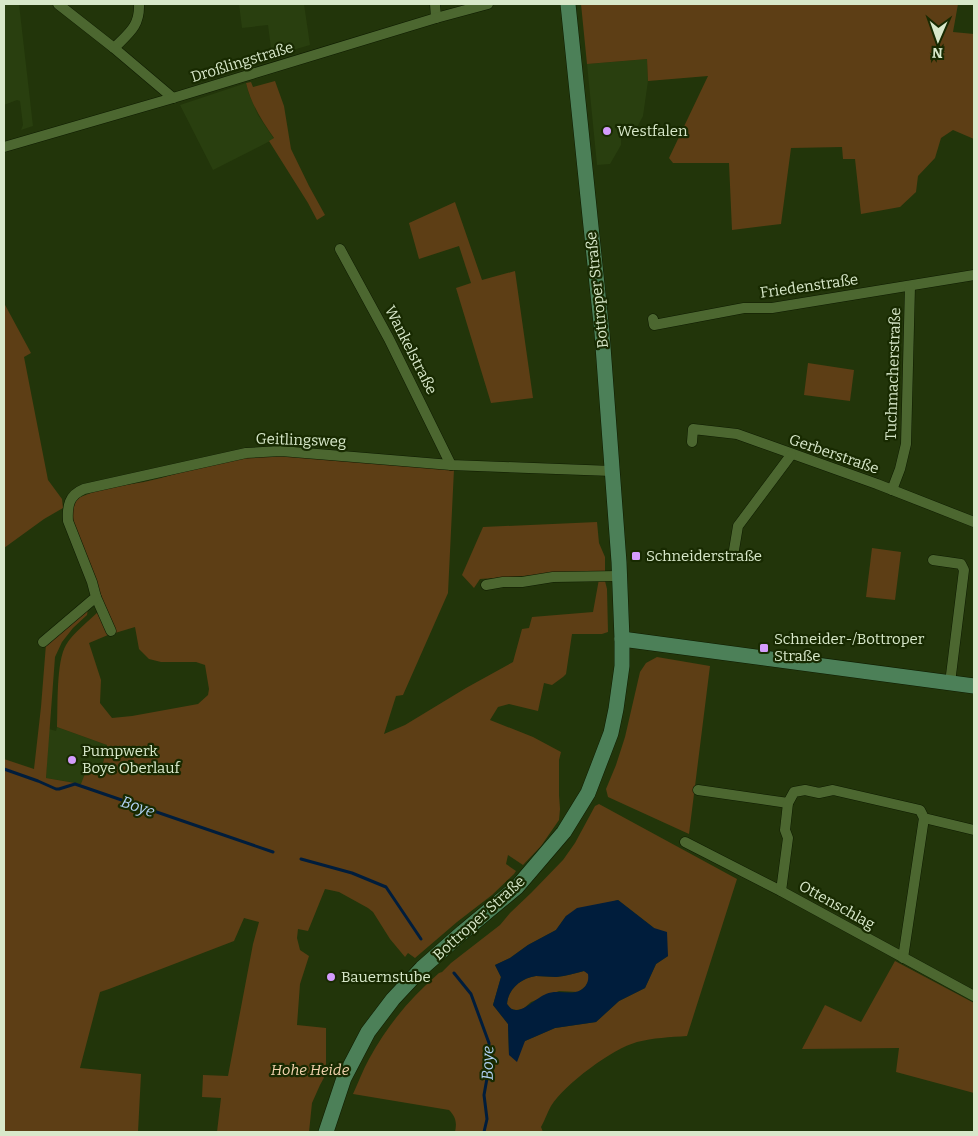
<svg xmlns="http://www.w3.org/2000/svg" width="978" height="1136" viewBox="0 0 978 1136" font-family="Bitter,serif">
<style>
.built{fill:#293f0f}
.green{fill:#5d3e15;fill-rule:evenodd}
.water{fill:#001d3c;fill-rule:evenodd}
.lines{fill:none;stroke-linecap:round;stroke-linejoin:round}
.stream{stroke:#001d3c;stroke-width:3}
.street-casing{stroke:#0e1b01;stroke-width:11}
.secondary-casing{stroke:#0e1b01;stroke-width:16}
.street{stroke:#4c6730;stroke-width:10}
.secondary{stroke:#4c8058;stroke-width:15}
.poi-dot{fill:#d49cfc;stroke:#182a01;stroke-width:2}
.labels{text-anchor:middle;stroke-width:4.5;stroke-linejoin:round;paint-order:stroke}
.street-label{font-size:15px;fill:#d8e8ca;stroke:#182a01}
.poi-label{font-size:15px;fill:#d8e8ca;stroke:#182a01;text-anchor:start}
.park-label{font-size:15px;font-style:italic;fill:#f3d3af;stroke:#182a01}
.water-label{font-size:16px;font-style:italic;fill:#b1d2f4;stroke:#182a01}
</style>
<rect width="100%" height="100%" fill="#22350a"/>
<!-- built -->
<g class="built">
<polygon points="4,4 19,4 33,126 21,130 23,125 20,101 17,100 4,105"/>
<polygon points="239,4 304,4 310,45 272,56 268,25 242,28"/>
<polygon points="647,59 648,81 643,116 634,133 621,133 621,145 610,164 597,165 587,64"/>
<polygon points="246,83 249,94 258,115 274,139 213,170 180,105"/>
<polygon points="57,727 107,745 102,768 98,774 82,784 46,778 49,729 56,731"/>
</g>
<!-- green -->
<g class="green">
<polygon points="581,4 958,4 953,32 974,34 974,139 953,130 941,138 935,158 918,176 916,192 900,207 861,214 855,159 843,159 842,147 791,148 781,224 732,230 729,163 673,163 669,158 708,76 648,81 647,59 587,64"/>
<path d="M 275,81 L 284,106 L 291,149 L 309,186 L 325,215 L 317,220 L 308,203 L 269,141 L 274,138 C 262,121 251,104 246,83 L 251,82 L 253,87 Z"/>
<polygon points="455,202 482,280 515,271 533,398 491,403 456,288 471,283 459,246 419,259 409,223"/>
<polygon points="4,303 31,353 24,357 48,480 62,499 63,508 44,519 4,548"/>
<polygon points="808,363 854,370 850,401 804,395"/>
<path d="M 271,455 L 454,469 L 448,593 L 403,695 L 396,696 L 384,734 L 405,725 L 466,688 L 513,662 L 522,629 L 529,628 L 532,617 L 593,612 L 599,579 L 605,581 L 607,589 L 608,632 L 602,634 L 572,634 L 566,674 L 563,677 L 552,685 L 544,683 L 538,711 L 509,704 L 498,707 L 490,720 L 533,737 L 561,752 L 559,760 L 559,795 L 560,809 L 559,820 L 541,846 L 523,865 L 508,855 L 506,864 L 516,871 L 514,874 L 492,895 L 457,922 L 415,958 L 408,953 L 405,957 L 390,939 L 373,912 L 368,908 L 339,892 L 325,889 L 308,931 L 298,929 L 297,938 L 300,950 L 309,956 L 300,984 L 297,1025 L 326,1028 L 326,1074 L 320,1085 L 312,1103 L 309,1132 L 217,1132 L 221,1098 L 202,1097 L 203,1075 L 228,1076 L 253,944 L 259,922 L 244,918 L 234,941 L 109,989 L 100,992 L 80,1068 L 141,1074 L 138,1132 L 4,1132 L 4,759 L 34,769 L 41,707 L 46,644 L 88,609 L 87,615 L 73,628 L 62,642 L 55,657 L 46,778 L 81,784 L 86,771 L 98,774 L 102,768 L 107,745 L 57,727 C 58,706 56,662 66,645 C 72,634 90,620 99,611 L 108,635 L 89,643 L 101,680 L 100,703 L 112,718 L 132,716 L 198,704 L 208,695 L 209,689 L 205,665 L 196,662 L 161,662 L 149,659 L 139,649 L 135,627 L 115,633 L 81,545 L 74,524 L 72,511 L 73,504 L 78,498 L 101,489 L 144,482 L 161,478 L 229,459 Z"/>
<polygon points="597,522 599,543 605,557 605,573 552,574 480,579 474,588 462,575 483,527"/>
<polygon points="872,548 901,552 895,600 866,597"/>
<polygon points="657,657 710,666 689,834 608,797 606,789 616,765 625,737 640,672 646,663"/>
<path d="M 599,804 L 737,879 L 687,1036 C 670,1037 653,1038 637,1042 C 612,1049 565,1084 551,1106 C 547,1113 545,1120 541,1127 L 543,1132 L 455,1132 C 457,1123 456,1117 449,1110 L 353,1094 C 358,1083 363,1070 369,1059 C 387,1026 410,998 439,973 L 442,972 L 451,963 L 500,925 L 510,913 L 531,893 L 563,860 L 575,843 L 595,806 ZM 618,900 L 654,928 L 668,956 L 656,964 L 645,988 L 619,1001 L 596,1022 L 555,1028 L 525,1041 L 509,1055 L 508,1024 L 493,1005 L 501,977 L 495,965 L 510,958 L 528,945 L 556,930 L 566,916 Z"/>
<polygon points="895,961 974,1003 974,1093 896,1072 899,1048 802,1049 825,1005 861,1022"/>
<path d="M 584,971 L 589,974 L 589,980 L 585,987 L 578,992 L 559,991 L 531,1002 L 523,1009 L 516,1010 L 511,1009 L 507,1004 C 508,989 521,978 536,976 C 543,976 550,977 557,977 C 566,976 575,973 584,971 Z"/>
</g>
<!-- water -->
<path class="water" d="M 618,900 L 654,928 L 667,932 L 668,956 L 656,964 L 645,988 L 619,1001 L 596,1022 L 555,1028 L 525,1041 L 517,1062 L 509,1055 L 508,1024 L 493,1005 L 501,977 L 495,965 L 510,958 L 528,945 L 556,930 L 566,916 L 577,908 ZM 584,971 L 588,974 C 589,981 587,986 581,990 C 571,996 557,989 546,994 C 538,997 524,1011 516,1010 C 512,1010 509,1007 507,1004 C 508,989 521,978 536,976 C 543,976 550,977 556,977 C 566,976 575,973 584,971 Z"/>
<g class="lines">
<!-- stream -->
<g class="stream">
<polyline points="4,769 38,781 56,789 59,789 75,784 273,852"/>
<polyline points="301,859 352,873 386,887 421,939"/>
<polyline points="454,973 471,994 489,1043 489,1067 484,1095 487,1119 484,1132"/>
</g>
<!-- street casing -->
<g class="street-casing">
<g id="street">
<polyline points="58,4 114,48 173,98"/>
<polyline points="435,4 436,18"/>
<path d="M 114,48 C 129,33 140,26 139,4"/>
<polyline points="4,147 173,98 436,18 488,4"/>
<polyline points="340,249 389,339 451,465"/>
<polyline points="653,319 654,325 744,308 772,308 974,275"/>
<polyline points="692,442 693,429 737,434 877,484 974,522"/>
<polyline points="892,490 900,469 906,444 910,286"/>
<polyline points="733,556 738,526 791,455"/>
<polyline points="933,560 961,564 964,570 950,683"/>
<polyline points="486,585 503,582 522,582 553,577 619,576"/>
<polyline points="96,597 111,631"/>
<path d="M 43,642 L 96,597 L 92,582 L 68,521 C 67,506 69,495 84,489 L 246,453 L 281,451 L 451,465 L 612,471"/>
<polyline points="698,790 788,803"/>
<polyline points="685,842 781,891 974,996"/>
<polyline points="781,891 788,838 785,830 788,803 794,792 805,790 819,793 833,790 920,810 924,818 974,830"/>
<polyline points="903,958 924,818"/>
</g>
</g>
<!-- secondary casing -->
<g class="secondary-casing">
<g id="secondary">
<polyline points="622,639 974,686"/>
<polyline points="326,1132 344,1078 368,1032 393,999 422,968 463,932 517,887 564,832 588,793 603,754 611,733 616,709 622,666 622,639 619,562 602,333 568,4"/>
</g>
</g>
<!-- street -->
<use href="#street" class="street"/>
<!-- secondary -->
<use href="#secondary" class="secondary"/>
</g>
<!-- markers -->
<g class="poi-dot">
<circle cx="607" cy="131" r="5"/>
<rect x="631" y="551" width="10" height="10" rx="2.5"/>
<rect x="759" y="643" width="10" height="10" rx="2.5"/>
<circle cx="72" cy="760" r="5"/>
<circle cx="331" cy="977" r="5"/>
</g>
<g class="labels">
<!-- street labels -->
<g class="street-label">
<text transform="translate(242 62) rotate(-17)" y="5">Droßlingstraße</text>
<text transform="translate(809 286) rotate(-8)" y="5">Friedenstraße</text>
<text transform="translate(597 290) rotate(-96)" y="5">Bottroper Straße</text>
<text transform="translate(411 350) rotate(63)" y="5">Wankelstraße</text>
<text transform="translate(893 374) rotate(-88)" y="5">Tuchmacherstraße</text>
<text transform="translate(301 440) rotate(2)" y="5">Geitlingsweg</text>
<text transform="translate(834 454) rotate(19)" y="5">Gerberstraße</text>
<text transform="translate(837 905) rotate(29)" y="5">Ottenschlag</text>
<text transform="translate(479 918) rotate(-42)" y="5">Bottroper Straße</text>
</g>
<!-- poi labels -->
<g class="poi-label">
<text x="617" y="136">Westfalen</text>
<text x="646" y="561">Schneiderstraße</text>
<text x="774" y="644">Schneider-/Bottroper<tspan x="774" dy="17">Straße</tspan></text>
<text x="82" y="756">Pumpwerk<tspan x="82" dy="17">Boye Oberlauf</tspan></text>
<text x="341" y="982">Bauernstube</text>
</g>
<!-- park labels -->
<g class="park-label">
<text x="310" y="1075">Hohe Heide</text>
</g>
<!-- water labels -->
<g class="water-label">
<text transform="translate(138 806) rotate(19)" y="6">Boye</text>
<text transform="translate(487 1063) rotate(-89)" y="6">Boye</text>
</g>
</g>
<!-- border -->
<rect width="978" height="1136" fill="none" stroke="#d8e8ca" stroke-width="10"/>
<!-- north arrow -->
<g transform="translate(938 40) rotate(182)" stroke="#182a01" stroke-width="4" paint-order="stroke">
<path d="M0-4L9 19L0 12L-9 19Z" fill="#d8e8ca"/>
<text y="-8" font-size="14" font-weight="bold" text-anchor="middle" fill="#d8e8ca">N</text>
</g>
</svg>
